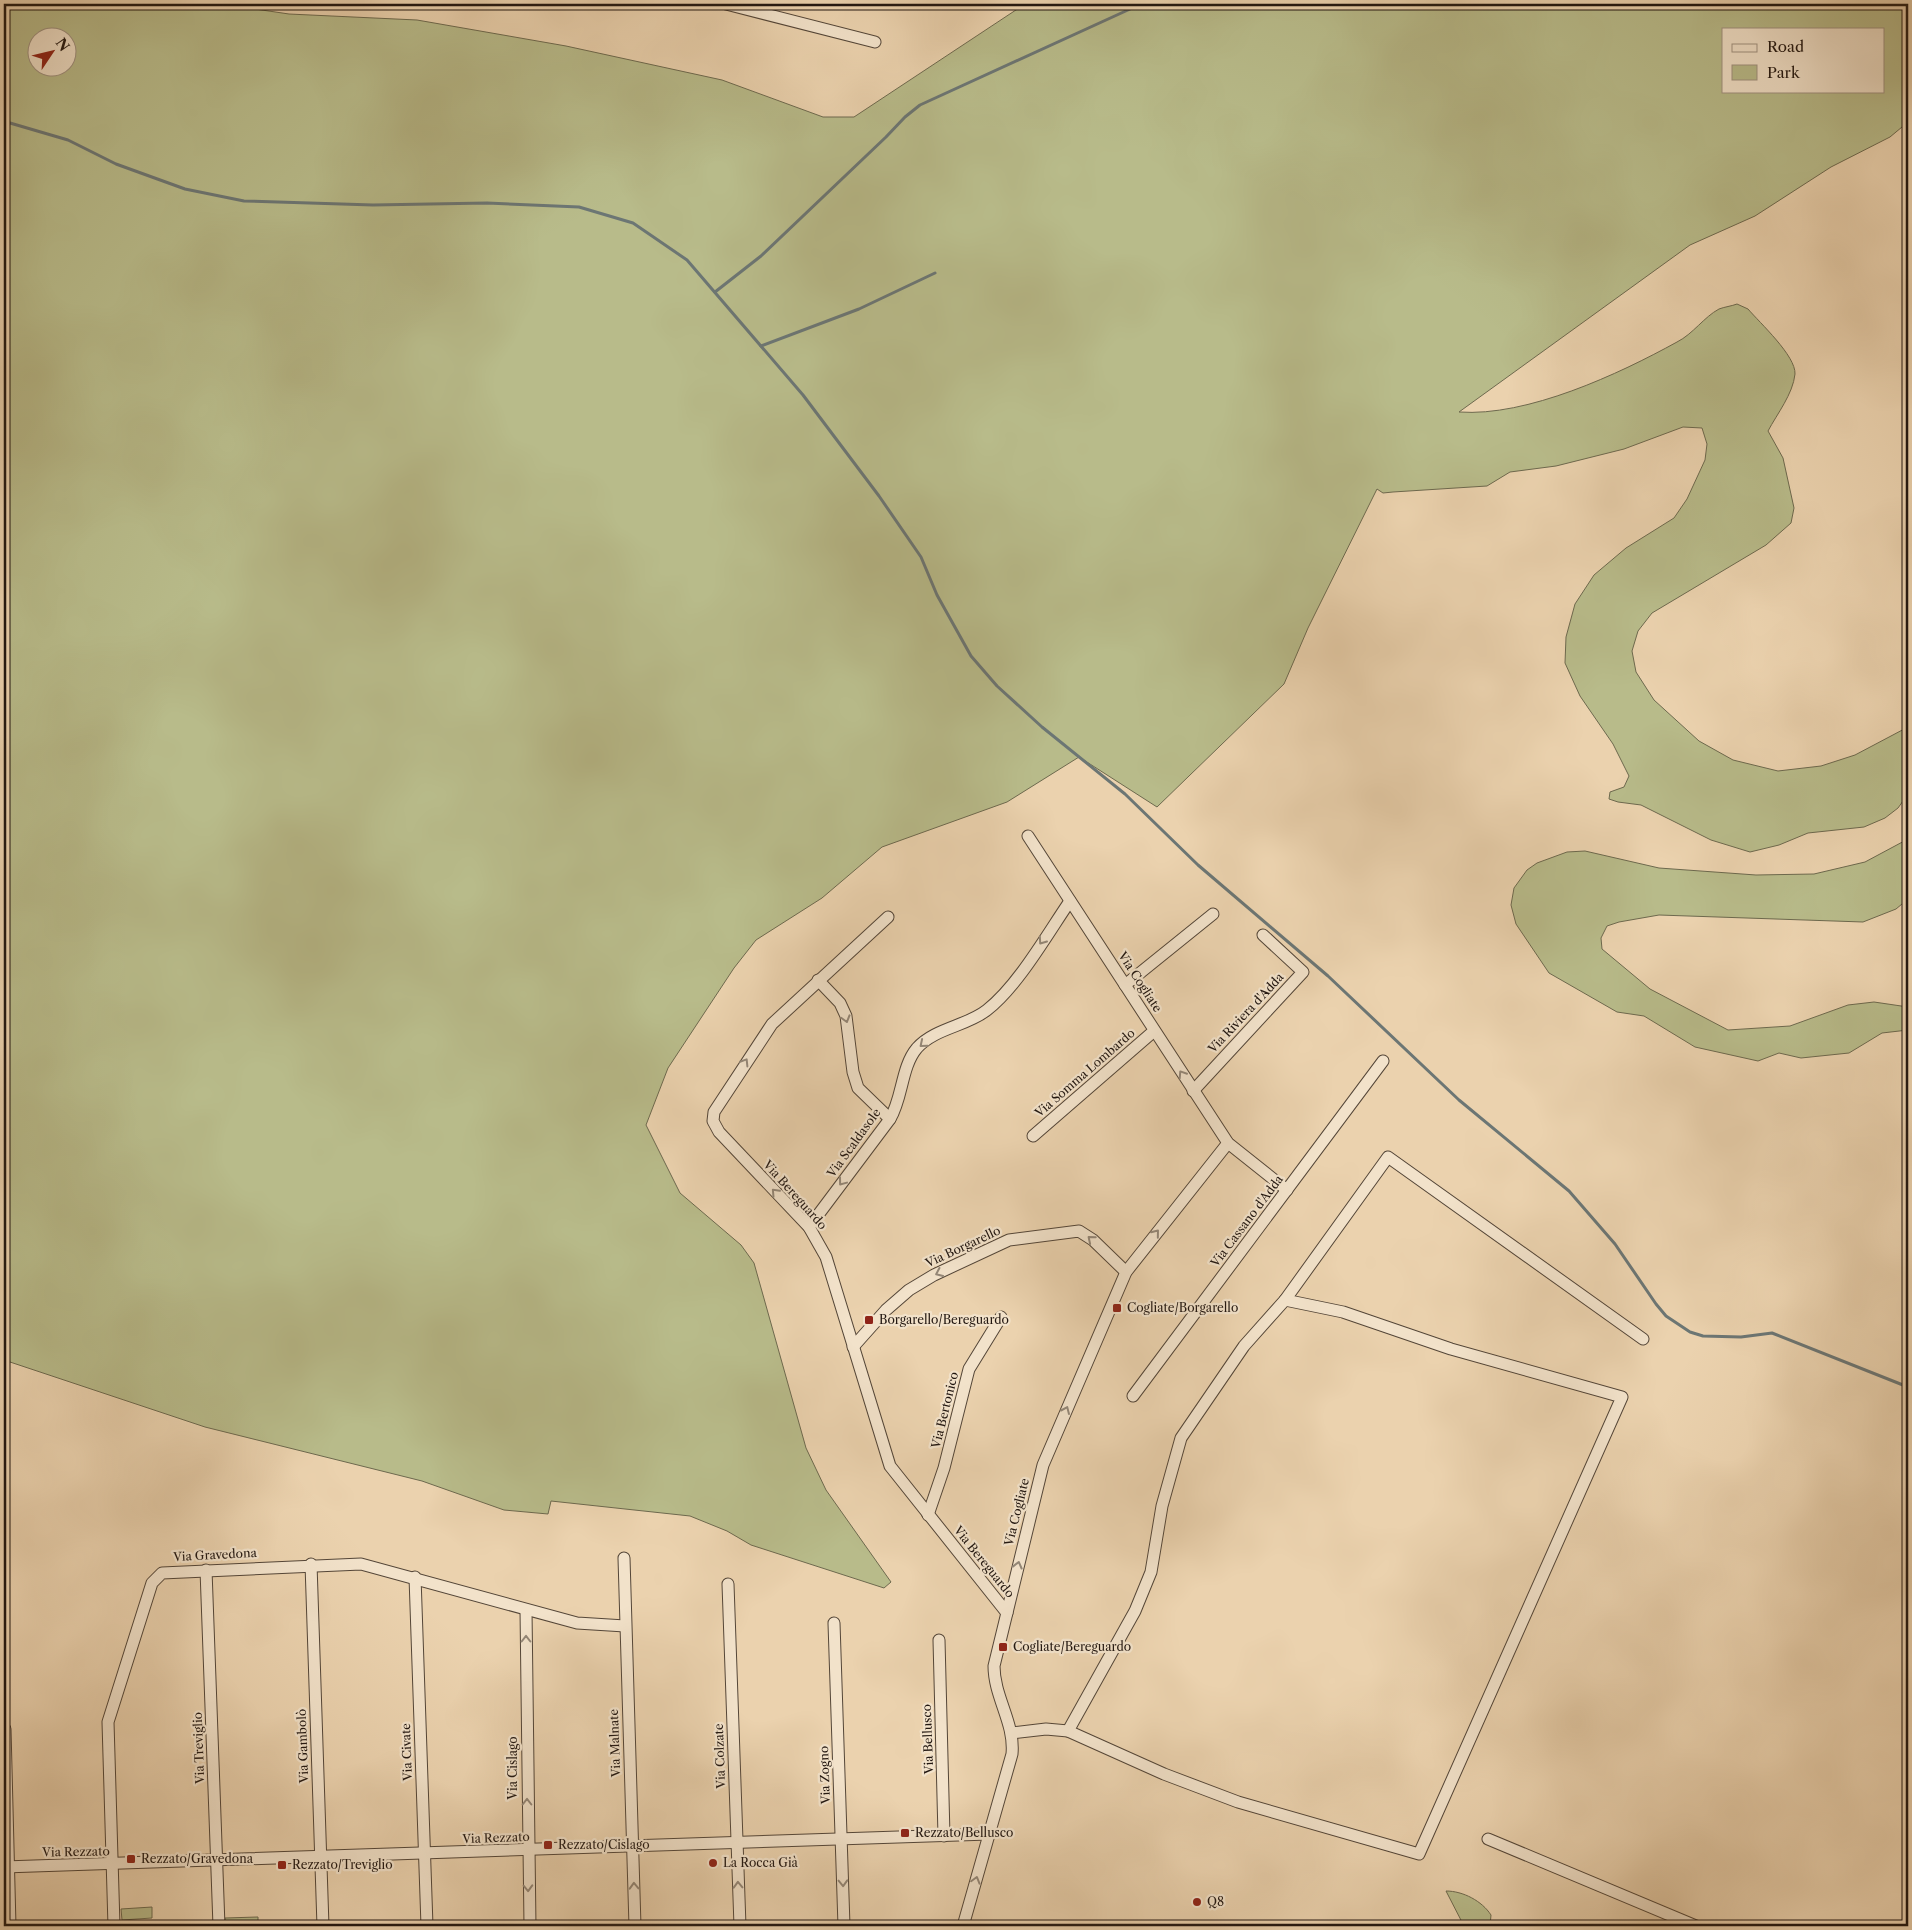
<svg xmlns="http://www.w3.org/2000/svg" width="1912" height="1930" viewBox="0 0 1912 1930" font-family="'Libre Caslon Text',serif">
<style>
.green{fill:#b8bb8a;stroke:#6d694e;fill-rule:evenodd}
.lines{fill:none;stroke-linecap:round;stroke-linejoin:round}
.stream{stroke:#6c7674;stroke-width:3}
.street-casing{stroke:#544638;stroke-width:13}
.street{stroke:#f2e2ca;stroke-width:11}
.oneway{stroke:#948777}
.poi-dot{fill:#8f2418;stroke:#f2e2ca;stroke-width:2}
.labels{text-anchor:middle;stroke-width:4.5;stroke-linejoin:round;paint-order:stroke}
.street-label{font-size:12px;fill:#221711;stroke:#f2e2ca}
.poi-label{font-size:12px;fill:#221711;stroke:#f2e2ca;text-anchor:start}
</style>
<rect width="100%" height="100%" fill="#ebd2ae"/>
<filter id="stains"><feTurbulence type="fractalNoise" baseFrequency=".004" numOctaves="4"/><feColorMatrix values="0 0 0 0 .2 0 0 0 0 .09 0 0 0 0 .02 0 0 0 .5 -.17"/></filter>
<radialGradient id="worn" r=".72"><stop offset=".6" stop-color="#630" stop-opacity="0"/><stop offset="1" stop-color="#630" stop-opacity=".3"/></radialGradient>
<!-- green -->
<g class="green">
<path d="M 4,4 L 221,4 L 289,14 L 417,20 L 566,46 L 722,80 L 823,117 L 854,117 L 1025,4 L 1908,4 L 1908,122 L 1890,137 L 1831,167 L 1755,216 L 1690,245 L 1459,412 C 1527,417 1619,374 1677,342 C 1693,334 1704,317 1719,309 C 1724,307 1732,306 1737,304 L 1748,309 C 1760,323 1796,356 1795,374 C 1793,394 1777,414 1768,431 L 1783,458 L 1794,508 L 1791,523 L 1766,545 L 1652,613 L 1638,631 L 1632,651 L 1636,672 L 1654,700 L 1699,741 L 1733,760 L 1778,771 L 1821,766 L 1855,755 L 1908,727 L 1908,794 L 1898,808 L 1885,818 L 1864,827 L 1808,833 L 1779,845 L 1750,852 L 1711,840 L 1641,805 L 1618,802 L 1609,799 L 1610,792 L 1624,787 L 1629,776 L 1613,744 L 1580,696 L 1565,663 L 1566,637 L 1575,604 L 1594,575 L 1626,548 L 1674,518 L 1687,499 L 1705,460 L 1707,444 L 1702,428 L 1683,427 L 1624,449 L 1556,466 L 1510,472 L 1487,486 L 1393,492 L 1383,493 L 1377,489 L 1308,628 L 1284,684 L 1157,807 L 1079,757 L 1007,802 L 882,847 L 822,898 L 756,940 L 734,968 L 668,1068 L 646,1125 L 680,1193 L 741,1245 L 754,1263 L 806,1448 L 826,1490 L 891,1582 L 884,1588 L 751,1545 L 727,1531 L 690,1516 L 551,1501 L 548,1514 L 504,1510 L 422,1481 L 205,1427 L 4,1360 ZM 1723,29 L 1883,29 L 1883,91 L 1723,91 ZM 38,38 L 68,38 L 68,68 L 38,68 Z"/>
<polygon points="1908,839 1908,899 1896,909 1863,922 1659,915 1619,922 1607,926 1601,938 1602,949 1650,989 1728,1030 1790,1026 1848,1005 1874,1002 1908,1007 1908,1030 1882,1033 1849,1053 1801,1058 1779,1053 1758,1061 1695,1047 1644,1016 1617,1012 1549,973 1516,924 1511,905 1514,888 1527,870 1537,863 1567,852 1585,851 1659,868 1756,875 1814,874 1865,862"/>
<path d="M 1446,1891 C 1463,1891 1482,1901 1491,1915 L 1490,1926 L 1464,1926 Z"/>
<polygon points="152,1907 152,1918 122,1920 121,1909"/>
<polygon points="258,1917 258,1926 225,1926 225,1918"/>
</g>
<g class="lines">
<!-- stream -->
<g class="stream">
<polyline points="4,124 10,123 68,140 116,164 185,189 244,201 373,205 487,203 579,207 633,223 687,260 803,395 879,496 921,557 937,595 971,656 997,686 1042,727 1125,794 1198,865 1328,976 1459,1100 1569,1191 1615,1244 1656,1304 1666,1316 1690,1332 1703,1336 1741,1337 1772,1333 1908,1387"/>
<polyline points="715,292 761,256 886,137 905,117 920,105 1141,4"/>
<polyline points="761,346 859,309 935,273"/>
</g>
<!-- street casing -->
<g class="street-casing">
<g id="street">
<polyline points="726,4 875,42"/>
<polyline points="1028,836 1228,1143 1287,1190"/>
<polyline points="888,917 772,1024 714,1112 713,1121 719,1132 809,1227 826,1257 890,1466 1007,1613"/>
<polyline points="818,980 840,1003 846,1016 853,1072 858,1088 890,1119"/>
<polyline points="1125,985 1213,914"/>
<polyline points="1193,1091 1303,972 1263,935"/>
<polyline points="1033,1136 1154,1031"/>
<path d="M 809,1227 L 890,1119 C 903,1097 901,1067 917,1048 C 935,1028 967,1026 987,1010 C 1018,986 1048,933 1070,901"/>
<polyline points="853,1347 886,1310 909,1290 934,1275 1009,1240 1079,1231 1093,1240 1126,1272"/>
<polyline points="1133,1396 1383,1061"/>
<polyline points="928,1515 944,1468 969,1369 1001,1317"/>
<polyline points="624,1558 635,1926"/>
<polyline points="311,1564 323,1926"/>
<polyline points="206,1570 219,1926"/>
<polyline points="415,1577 427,1926"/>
<polyline points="728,1584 740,1926"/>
<polyline points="526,1610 530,1926"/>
<polyline points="834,1623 844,1926"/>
<polyline points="939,1640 944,1836"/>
<polyline points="5,1729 10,1926"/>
<polyline points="1068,1731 1135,1611 1151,1572 1162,1506 1181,1438 1244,1346 1285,1300 1388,1157 1643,1339"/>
<polyline points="1012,1733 1046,1729 1068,1731 1164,1774 1238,1802 1419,1854 1622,1397 1451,1349 1343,1312 1285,1300"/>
<polyline points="1488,1839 1696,1926"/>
<polyline points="4,1867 989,1834"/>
<polyline points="114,1926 108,1722 152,1583 162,1573 361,1564 577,1623 625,1626"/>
<path d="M 963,1926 L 1012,1754 C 1015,1723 994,1697 994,1666 L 1043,1465 L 1126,1272 L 1228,1143"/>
</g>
</g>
<!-- street -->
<use href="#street" class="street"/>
</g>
<!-- one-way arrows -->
<defs><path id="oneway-chevron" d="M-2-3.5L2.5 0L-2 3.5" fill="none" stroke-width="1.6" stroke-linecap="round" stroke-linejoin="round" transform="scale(1.25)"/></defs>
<g class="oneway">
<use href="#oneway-chevron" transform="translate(1042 941) rotate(125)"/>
<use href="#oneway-chevron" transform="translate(846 1019) rotate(74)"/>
<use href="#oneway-chevron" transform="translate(923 1044) rotate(140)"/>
<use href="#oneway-chevron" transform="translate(745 1062) rotate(-58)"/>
<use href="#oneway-chevron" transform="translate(1182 1074) rotate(-123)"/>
<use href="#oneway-chevron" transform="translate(842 1182) rotate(127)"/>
<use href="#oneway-chevron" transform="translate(775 1192) rotate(-133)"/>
<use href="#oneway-chevron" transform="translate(1156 1233) rotate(-51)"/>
<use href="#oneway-chevron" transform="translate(1091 1239) rotate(-140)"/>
<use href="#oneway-chevron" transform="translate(939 1273) rotate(155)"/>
<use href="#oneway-chevron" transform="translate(1066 1410) rotate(-66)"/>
<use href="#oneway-chevron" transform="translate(1018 1565) rotate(-76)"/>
<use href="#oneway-chevron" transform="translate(526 1639) rotate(-90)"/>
<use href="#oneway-chevron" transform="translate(527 1802) rotate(-90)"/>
<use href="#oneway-chevron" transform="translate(976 1880) rotate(-74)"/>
<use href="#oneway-chevron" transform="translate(843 1883) rotate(88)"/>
<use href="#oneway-chevron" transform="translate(738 1885) rotate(-92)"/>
<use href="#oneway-chevron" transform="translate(634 1886) rotate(-92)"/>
<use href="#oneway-chevron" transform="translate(528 1888) rotate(88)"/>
</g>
<!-- markers -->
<g class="poi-dot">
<rect x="1112" y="1303" width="10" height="10" rx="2.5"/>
<rect x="864" y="1315" width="10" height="10" rx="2.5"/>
<rect x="998" y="1642" width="10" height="10" rx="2.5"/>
<rect x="900" y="1828" width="10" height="10" rx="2.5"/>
<rect x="543" y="1840" width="10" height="10" rx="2.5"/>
<rect x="126" y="1854" width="10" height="10" rx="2.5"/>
<circle cx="713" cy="1863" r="5"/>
<rect x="277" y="1860" width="10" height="10" rx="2.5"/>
<circle cx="1197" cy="1902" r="5"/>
</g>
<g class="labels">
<!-- street labels -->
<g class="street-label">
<text transform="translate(1140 982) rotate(57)" y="4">Via Cogliate</text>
<text transform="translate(1246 1013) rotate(-47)" y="4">Via Riviera d'Adda</text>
<text transform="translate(1085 1073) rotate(-41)" y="4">Via Somma Lombardo</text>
<text transform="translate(854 1143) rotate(-54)" y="4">Via Scaldasole</text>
<text transform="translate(795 1195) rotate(48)" y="4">Via Bereguardo</text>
<text transform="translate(1247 1221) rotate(-53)" y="4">Via Cassano d'Adda</text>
<text transform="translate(963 1247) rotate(-25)" y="4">Via Borgarello</text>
<text transform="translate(945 1410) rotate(-76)" y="4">Via Bertonico</text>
<text transform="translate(1017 1512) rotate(-76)" y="4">Via Cogliate</text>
<text transform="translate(215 1555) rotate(-3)" y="4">Via Gravedona</text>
<text transform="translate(984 1562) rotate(51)" y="4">Via Bereguardo</text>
<text transform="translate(928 1739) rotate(-92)" y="4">Via Bellusco</text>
<text transform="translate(615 1743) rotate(-92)" y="4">Via Malnate</text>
<text transform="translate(303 1746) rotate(-92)" y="4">Via Gambolò</text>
<text transform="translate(199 1748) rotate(-92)" y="4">Via Treviglio</text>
<text transform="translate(407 1752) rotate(-92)" y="4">Via Civate</text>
<text transform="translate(720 1756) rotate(-92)" y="4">Via Colzate</text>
<text transform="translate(513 1768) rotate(-90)" y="4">Via Cislago</text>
<text transform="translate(825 1775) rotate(-92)" y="4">Via Zogno</text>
<text transform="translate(496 1838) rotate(-2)" y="4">Via Rezzato</text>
<text transform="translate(76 1852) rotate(-1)" y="4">Via Rezzato</text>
</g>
<!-- poi labels -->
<g class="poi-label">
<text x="1127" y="1312">Cogliate/Borgarello</text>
<text x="879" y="1324">Borgarello/Bereguardo</text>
<text x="1013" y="1651">Cogliate/Bereguardo</text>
<text x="915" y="1837">Rezzato/Bellusco</text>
<text x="558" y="1849">Rezzato/Cislago</text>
<text x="141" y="1863">Rezzato/Gravedona</text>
<text x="723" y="1867">La Rocca Già</text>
<text x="292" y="1869">Rezzato/Treviglio</text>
<text x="1207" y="1906">Q8</text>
</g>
</g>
<!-- margin -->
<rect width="1912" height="1930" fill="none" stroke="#ebd2ae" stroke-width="20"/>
<rect x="5" y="5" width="1902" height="1920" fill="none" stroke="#221711" stroke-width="2.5"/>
<rect x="10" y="10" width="1892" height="1910" fill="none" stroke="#221711"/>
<!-- legend -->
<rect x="1722" y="28" width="162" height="65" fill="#f2e2ca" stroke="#9f9180"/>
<rect x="1732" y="44" width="25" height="8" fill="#f2e2ca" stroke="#9f9180"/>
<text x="1767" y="52" font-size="15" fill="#221711">Road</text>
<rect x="1732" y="65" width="25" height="15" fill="#b8bb8a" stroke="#9f9180"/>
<text x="1767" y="78" font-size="15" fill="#221711">Park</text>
<!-- north arrow -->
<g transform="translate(52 52) rotate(55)"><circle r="24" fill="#f2e2ca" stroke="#9f9180"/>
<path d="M0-4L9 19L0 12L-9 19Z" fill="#8f2418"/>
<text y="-8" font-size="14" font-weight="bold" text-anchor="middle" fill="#221711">N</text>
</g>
<rect width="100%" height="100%" filter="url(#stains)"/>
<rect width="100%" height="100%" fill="url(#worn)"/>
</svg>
